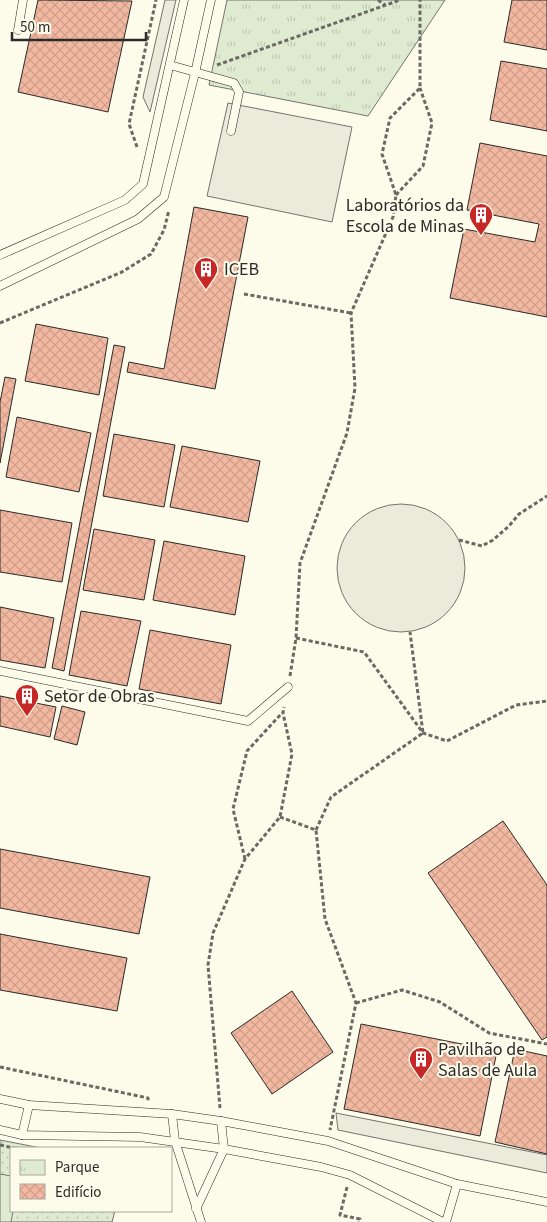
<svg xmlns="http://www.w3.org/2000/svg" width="547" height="1222" viewBox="0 0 547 1222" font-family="'Source Sans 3',sans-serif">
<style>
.grass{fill:url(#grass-dots);stroke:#74746e}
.park{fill:url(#park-tufts);stroke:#74746e}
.pitch{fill:#deebd1;stroke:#74746e}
.parking{fill:#eceadb;stroke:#74746e}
.building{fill:url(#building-cross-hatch);stroke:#2b2b2b}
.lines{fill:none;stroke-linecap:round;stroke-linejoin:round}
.lane-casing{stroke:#2b2b2b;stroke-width:9}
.path{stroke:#6a6964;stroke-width:3;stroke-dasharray:4 2.5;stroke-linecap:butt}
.lane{stroke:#fdfbea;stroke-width:8}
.labels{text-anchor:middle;stroke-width:4;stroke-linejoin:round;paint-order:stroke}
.poi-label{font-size:18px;fill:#2b2b2b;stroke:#fdfbea;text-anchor:start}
</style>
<defs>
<pattern id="grass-dots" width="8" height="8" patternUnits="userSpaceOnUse" patternTransform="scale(1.25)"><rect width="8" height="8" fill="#deebd1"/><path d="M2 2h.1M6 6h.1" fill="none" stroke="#bfcab4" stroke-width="1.8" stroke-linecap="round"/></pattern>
<pattern id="park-tufts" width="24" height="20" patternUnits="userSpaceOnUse" patternTransform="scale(1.25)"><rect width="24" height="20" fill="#deebd1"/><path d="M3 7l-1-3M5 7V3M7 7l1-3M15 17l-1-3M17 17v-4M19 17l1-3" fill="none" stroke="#bfcab4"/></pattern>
<pattern id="building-cross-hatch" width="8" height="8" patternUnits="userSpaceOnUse" patternTransform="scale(1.25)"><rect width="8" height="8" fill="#f2b8a0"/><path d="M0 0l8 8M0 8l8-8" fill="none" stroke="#d09e8a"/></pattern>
</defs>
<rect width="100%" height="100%" fill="#fdfbea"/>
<!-- grass -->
<polygon class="grass" points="0,1140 41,1148 11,1148 11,1211 115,1211 112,1222 0,1222"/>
<!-- park -->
<polygon class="park" points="227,0 445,0 368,116 209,85"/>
<!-- pitch -->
<polygon class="pitch" points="0,1174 11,1176 11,1211 13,1211 11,1222 0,1222"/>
<!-- parking -->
<g class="parking">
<polygon points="165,0 176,0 150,112 143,97"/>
<polygon points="228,103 352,127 332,222 207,196"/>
<circle cx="401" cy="568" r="64"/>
<polygon points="336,1113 547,1155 547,1173 338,1130"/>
</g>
<!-- building -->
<g class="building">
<polygon points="38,0 132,1 108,112 18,92"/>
<polygon points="512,0 547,0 547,50 504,42"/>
<polygon points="501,61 547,69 547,131 490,120"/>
<polygon points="480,143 547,156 547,317 450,298 464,229 535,242 539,224 467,210"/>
<polygon points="194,207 248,217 215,389 127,372 129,362 164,369"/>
<polygon points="36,324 108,338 99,395 25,381"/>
<polygon points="114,345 125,347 64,671 52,668"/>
<polygon points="5,377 16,379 0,463 0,402"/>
<polygon points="17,417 91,433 79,492 6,477"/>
<polygon points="114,434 175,445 164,507 103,496"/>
<polygon points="182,446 260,461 248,522 170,507"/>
<polygon points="0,510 72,523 62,582 0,572"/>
<polygon points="94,529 155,540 144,600 83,590"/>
<polygon points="164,541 245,556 235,615 153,600"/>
<polygon points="0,607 54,618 45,668 0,660"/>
<polygon points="81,611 141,621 127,686 69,675"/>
<polygon points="150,630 231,645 221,704 139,689"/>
<polygon points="0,696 56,707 50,737 0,726"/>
<polygon points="62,706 85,712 77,745 54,739"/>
<polygon points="503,821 547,885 547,1037 542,1040 428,873"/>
<polygon points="0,849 150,877 139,934 0,908"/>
<polygon points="0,934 127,958 117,1011 0,990"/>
<polygon points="292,991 333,1052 272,1094 231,1033"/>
<polygon points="361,1024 497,1051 480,1136 344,1109"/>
<polygon points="515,1049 547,1056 547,1154 495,1142"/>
</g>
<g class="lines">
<!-- lane casing -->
<g class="lane-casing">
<g id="lane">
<polyline points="18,30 23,0"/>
<polyline points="170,65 234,83 239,92 231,131"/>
<polyline points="0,255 125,200 143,184 184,0"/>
<polyline points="0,286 138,219 164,197 195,73 211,0"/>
<polyline points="0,671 248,721 288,687"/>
<polyline points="0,1099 29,1105 172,1114 221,1121 328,1141 457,1184 547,1202"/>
<polyline points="172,1114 175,1141 201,1222"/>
<polyline points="0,1130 22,1135 140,1137 224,1149 321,1167 350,1175 443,1222"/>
<polyline points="22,1135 29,1105"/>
<polyline points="196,1209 224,1149 221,1121"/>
<polyline points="446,1222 457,1184"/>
</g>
</g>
<!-- path -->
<g class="path">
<polyline points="378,0 385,5"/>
<polyline points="217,65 400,0"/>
<polyline points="137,147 129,124 156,0"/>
<polyline points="396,195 423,166 432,123 420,88"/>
<polyline points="244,294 351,313"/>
<polyline points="0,323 122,272 151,254 164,230 169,210"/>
<polyline points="459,540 482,546 493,540 509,526 519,514 547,496"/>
<polyline points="296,638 364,652 423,733 447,741 516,705 547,701"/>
<polyline points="290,676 296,638 300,563 347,433 355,388 351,313 393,217 396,195 382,154 390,118 420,88 420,0"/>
<polyline points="280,817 316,830 325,919 356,1003 330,1130"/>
<polyline points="316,830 331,797 423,733 410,632"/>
<polyline points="245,859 233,809 247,751 282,713"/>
<polyline points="356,1003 402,990 440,1002 489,1033 547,1044"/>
<polyline points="0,1067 148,1098 148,1101"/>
<polyline points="220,1108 208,965 213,933 245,859 280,817 292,754 283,713 284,707"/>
<polyline points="0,1145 14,1148"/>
<polyline points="347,1187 340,1215 360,1219 359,1222"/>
</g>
<!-- lane -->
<use href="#lane" class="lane"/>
</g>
<!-- icons -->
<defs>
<g id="building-pin" transform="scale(1.25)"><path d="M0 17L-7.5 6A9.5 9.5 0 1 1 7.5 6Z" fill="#c62828" stroke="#fdfbea"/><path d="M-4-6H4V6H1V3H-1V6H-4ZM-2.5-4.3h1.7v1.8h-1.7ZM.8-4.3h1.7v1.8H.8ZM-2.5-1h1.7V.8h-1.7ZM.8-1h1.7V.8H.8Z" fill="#fff"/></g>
</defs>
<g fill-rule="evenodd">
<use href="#building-pin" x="481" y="215"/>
<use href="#building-pin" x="206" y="269"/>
<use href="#building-pin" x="27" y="696"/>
<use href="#building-pin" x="421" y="1059"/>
</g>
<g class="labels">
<!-- poi labels -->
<g class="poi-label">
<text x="464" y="211" text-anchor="end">Laboratórios da<tspan x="464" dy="21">Escola de Minas</tspan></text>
<text x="224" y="275">ICEB</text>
<text x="44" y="702">Setor de Obras</text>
<text x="438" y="1055">Pavilhão de<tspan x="438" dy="21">Salas de Aula</tspan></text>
</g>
</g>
<!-- legend -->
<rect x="10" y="1147" width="162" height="65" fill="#fdfbea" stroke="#a9a89e"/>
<rect x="20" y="1160" width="25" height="15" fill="url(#park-tufts)" stroke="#a9a89e"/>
<text x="55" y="1172" font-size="15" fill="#2b2b2b">Parque</text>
<rect x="20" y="1184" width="25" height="15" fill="url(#building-cross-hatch)" stroke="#a9a89e"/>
<text x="55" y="1197" font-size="15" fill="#2b2b2b">Edifício</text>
<!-- scale -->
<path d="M12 32v8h134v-8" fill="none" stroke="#2b2b2b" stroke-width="2.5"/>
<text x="20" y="32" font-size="15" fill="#2b2b2b" stroke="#fdfbea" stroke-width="4" paint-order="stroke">50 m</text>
</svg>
